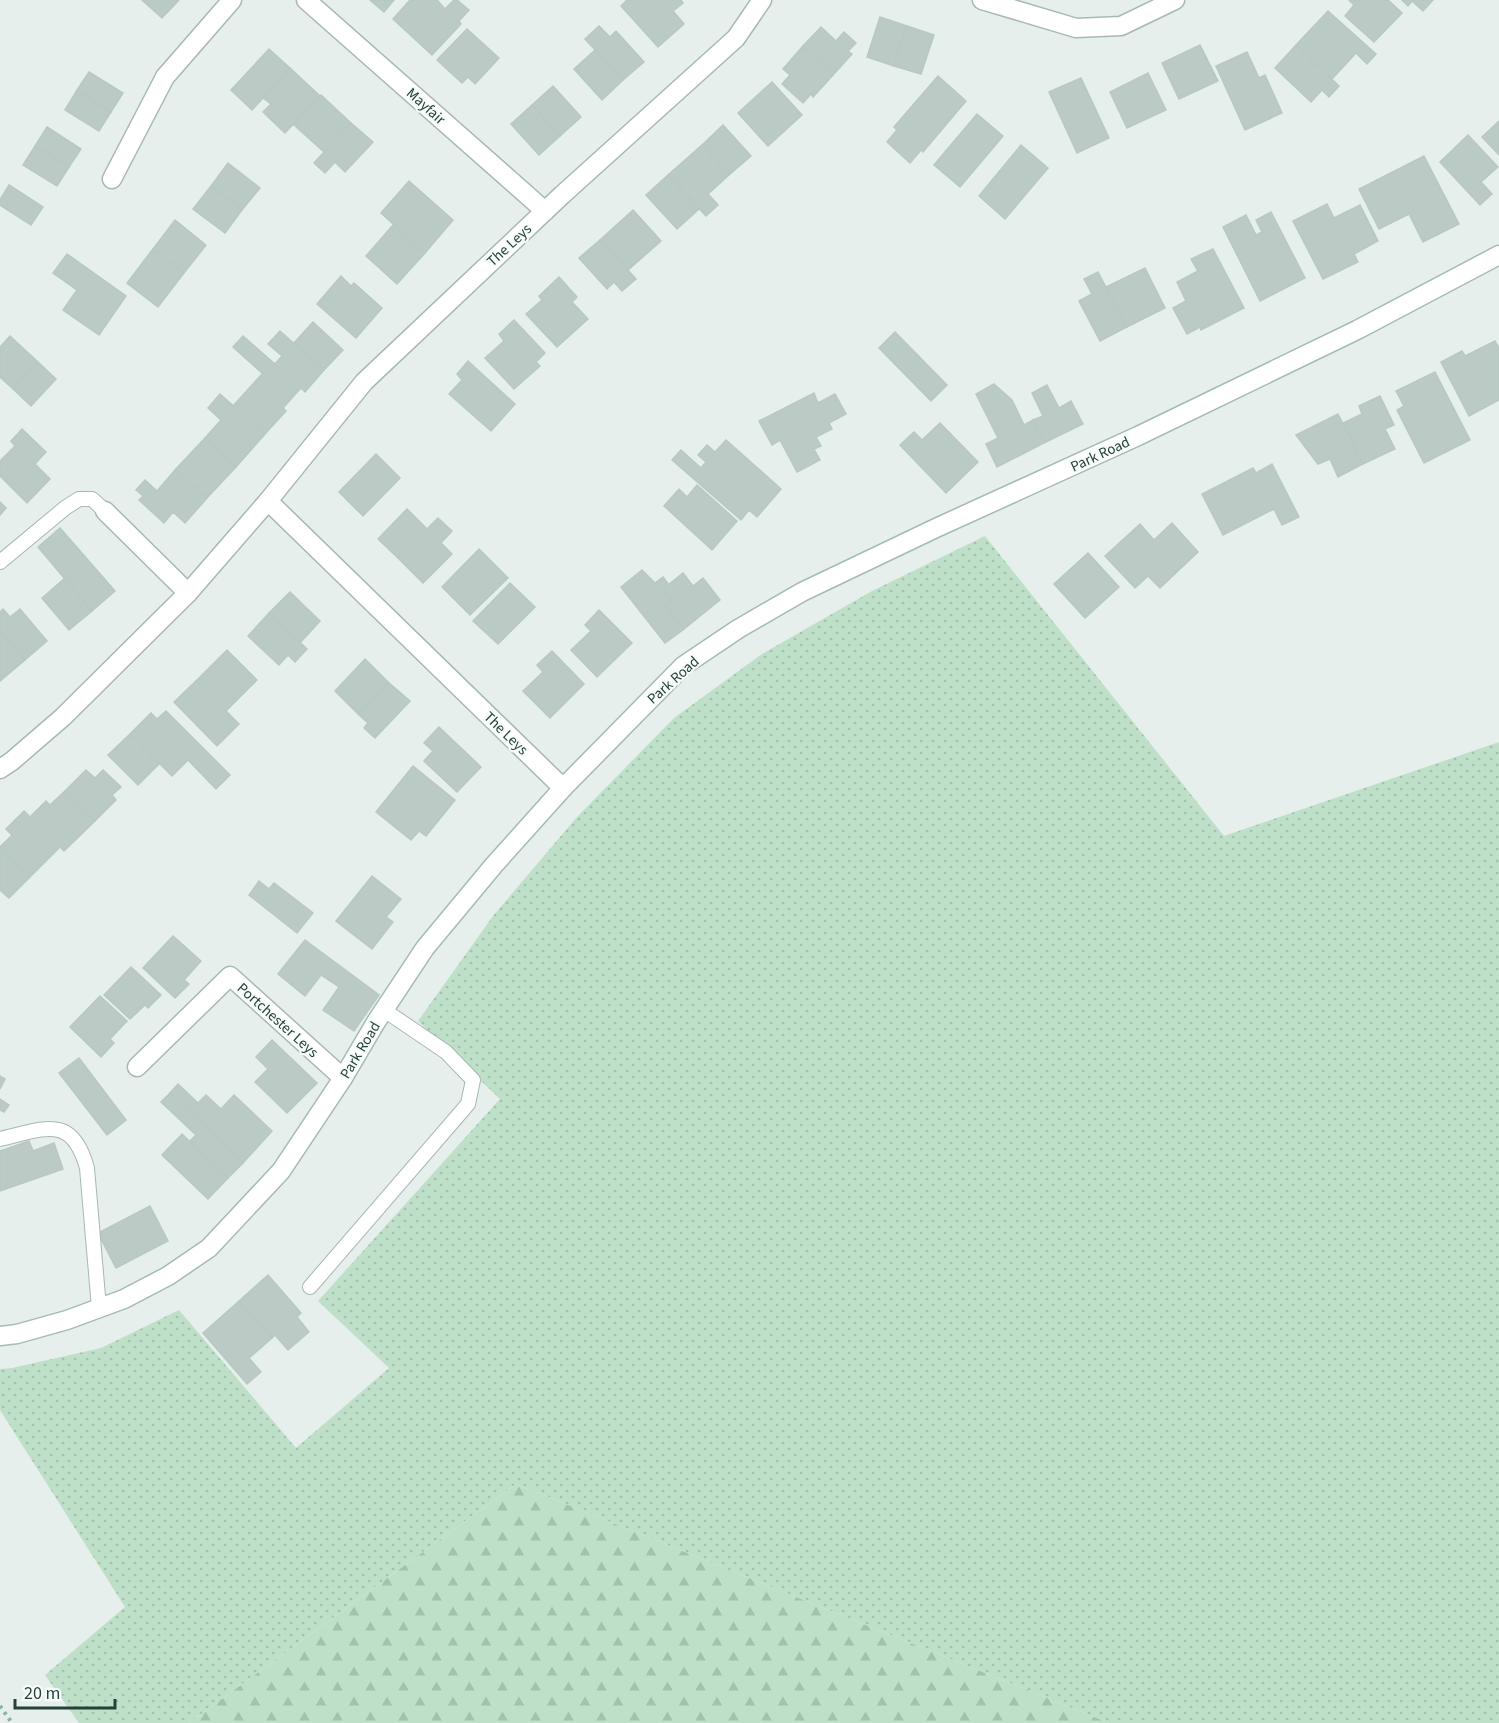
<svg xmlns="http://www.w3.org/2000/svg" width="1499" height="1723" viewBox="0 0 1499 1723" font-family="'Source Sans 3',sans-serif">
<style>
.grass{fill:url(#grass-dots)}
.forest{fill:url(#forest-firs)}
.building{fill:#bbcac4;stroke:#b8c9c2;stroke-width:1.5}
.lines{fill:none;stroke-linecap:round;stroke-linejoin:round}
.service-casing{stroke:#a8b8b2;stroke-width:16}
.minor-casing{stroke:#a8b8b2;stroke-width:21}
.secondary-casing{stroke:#a4bbb3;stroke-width:21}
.path{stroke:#86b3a5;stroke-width:4;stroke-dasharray:3 4.5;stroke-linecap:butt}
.service{stroke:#fff;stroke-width:14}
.minor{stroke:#fff;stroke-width:18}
.secondary{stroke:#fff;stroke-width:18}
.labels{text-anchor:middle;stroke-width:4.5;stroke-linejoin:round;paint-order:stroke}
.street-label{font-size:15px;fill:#24423a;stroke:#f7fbf9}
</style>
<defs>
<pattern id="grass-dots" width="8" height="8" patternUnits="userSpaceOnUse" patternTransform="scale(1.5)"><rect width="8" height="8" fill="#bfe0c8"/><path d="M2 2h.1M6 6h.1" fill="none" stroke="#a4c1ad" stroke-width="1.8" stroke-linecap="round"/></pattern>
<pattern id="forest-firs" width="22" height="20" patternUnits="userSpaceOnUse" patternTransform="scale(1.5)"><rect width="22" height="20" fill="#bfe0c8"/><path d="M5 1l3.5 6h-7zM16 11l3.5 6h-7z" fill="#a4c1ad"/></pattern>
</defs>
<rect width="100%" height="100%" fill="#e6efeb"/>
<!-- grass -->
<polygon class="grass" points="985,536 1224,836 1499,742 1499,1723 1109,1723 516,1484 189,1723 79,1723 45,1675 125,1607 0,1410 0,1369 12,1368 101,1348 179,1310 296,1448 389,1368 318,1301 500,1099 418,1021 493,916 577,817 674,718 762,654 872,591"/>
<!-- forest -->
<polygon class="forest" points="516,1484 1109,1723 189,1723"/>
<!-- building -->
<g class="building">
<polygon points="142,0 179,0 162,18"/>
<polygon points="370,0 394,0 384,12"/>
<polygon points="410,0 437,0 445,9 454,0 457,0 469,10 459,21 461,24 432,55 393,19"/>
<polygon points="627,0 681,0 683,3 673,11 684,24 658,47 621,6"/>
<polygon points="1349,0 1388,0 1402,13 1374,42 1345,16 1354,5"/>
<polygon points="1402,0 1433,0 1423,11 1412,1 1408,6"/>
<polygon points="1328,11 1376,54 1367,64 1356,53 1332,79 1296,45"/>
<polygon points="880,17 907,26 894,66 867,57"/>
<polygon points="599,26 610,37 616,31 644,62 623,80 585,39"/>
<polygon points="907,26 934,35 921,74 894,66"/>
<polygon points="821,27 836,41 844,32 856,43 848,51 852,54 833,75 802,47"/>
<polygon points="467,29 499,58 475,84 468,77 462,83 437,60"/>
<polygon points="1200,45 1218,81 1179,99 1162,63"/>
<polygon points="1296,45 1339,86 1329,97 1322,90 1311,102 1275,68"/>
<polygon points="802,47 833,75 813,97 811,94 803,103 782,84 790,75 783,69"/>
<polygon points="269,49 290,68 252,110 231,90"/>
<polygon points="595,50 623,80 602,100 574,69"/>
<polygon points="1247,52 1259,78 1265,75 1282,113 1245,130 1216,66"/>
<polygon points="290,68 320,96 285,133 263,112 271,104 263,98"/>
<polygon points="89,72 123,93 111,112 77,90"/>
<polygon points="1148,73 1166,110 1127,128 1110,92"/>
<polygon points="938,76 966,101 923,152 921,150 910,163 887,142 897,130 894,127"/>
<polygon points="1081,78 1109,138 1077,153 1049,92"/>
<polygon points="772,82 802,115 768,146 738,113"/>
<polygon points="553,86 581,117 560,136 532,105"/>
<polygon points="77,90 111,112 99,131 65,110"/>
<polygon points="321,95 351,123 324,152 294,125"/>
<polygon points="532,105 560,136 539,155 511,124"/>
<polygon points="977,114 1003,136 960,187 934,165"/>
<polygon points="1499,121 1499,155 1482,137"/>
<polygon points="351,123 373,142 345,172 335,162 325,173 314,163"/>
<polygon points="723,125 751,156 729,175 702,145"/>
<polygon points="47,127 81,149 69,167 35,146"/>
<polygon points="1468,135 1498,167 1481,182 1492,194 1480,205 1440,162"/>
<polygon points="702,145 729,175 708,194 718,205 706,216 668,175"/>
<polygon points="1021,145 1048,168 1005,219 979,196"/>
<polygon points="35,146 69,167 57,186 23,165"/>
<polygon points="1424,156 1459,224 1423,242 1409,214 1379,229 1359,189"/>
<polygon points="228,163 260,188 242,210 211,186"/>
<polygon points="668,175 699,209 677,229 646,195"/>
<polygon points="409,181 453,220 425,253 381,213"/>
<polygon points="9,185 43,207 31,225 0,205 0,200"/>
<polygon points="211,186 242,210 225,233 193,209"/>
<polygon points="1327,204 1334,218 1360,205 1378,241 1354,254 1358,262 1323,279 1293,221"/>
<polygon points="633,210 661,241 628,270 600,240"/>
<polygon points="1271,212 1305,278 1260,301 1223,227 1246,215 1256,235 1262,232 1256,220"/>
<polygon points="175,220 206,245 184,273 153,249"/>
<polygon points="393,225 425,253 397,284 366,256"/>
<polygon points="600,240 636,279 622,291 614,282 607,289 579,258"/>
<polygon points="153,249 184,273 158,307 127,283"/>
<polygon points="1213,249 1244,308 1201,330 1200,327 1187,334 1173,308 1186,301 1177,282 1198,271 1191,259"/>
<polygon points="67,254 126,296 99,335 63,310 77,290 53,273"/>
<polygon points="1145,268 1165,308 1127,327 1106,287"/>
<polygon points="1098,272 1127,327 1100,341 1079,301 1092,294 1084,279"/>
<polygon points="341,276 351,286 354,283 382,308 356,338 317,304"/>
<polygon points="559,277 577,297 572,302 588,319 557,347 526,314 542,300 539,296"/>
<polygon points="514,320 545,353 536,362 540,366 514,389 485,358 504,341 499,334"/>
<polygon points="313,322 343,350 324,370 294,343"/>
<polygon points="280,331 324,370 305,392 301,388 291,399 233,347 243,336 275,364 282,356 268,344"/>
<polygon points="895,332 947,385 931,401 879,348"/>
<polygon points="10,336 38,362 13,389 0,377 0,347"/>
<polygon points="1495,341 1499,348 1499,400 1469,416 1441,362 1462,351 1465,356"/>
<polygon points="468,361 515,404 491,431 449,394 462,380 457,374"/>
<polygon points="38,362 56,379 31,406 13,389"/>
<polygon points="1435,372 1470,440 1424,463 1397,410 1404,406 1396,391"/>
<polygon points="263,373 291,399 283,408 286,411 265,434 233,406"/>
<polygon points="994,384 1012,400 1024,425 1033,420 1044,443 997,467 986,444 998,438 976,394"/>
<polygon points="1047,385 1059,408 1071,401 1083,424 1044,443 1033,420 1043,416 1032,393"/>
<polygon points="814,393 818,403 835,394 846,414 829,423 832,429 816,437 821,446 814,449 820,460 797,472 780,440 772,445 759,421"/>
<polygon points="220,394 265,434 236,467 205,438 221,420 208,408"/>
<polygon points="1380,396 1394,425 1385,429 1395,449 1363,464 1343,423 1362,414 1359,406"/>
<polygon points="1338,414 1363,464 1338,477 1330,459 1318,464 1296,435"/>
<polygon points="940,423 978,462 946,493 900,445 914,432 922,440"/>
<polygon points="22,429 46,452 35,464 50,479 27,503 0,476 0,461 15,446 11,441"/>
<polygon points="205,438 236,467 207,498 175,470"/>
<polygon points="726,440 781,489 757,517 749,510 741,520 672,460 681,450 701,468 706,462 698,455 707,445 715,452"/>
<polygon points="376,454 400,478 363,516 339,492"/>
<polygon points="1272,464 1299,517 1282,525 1274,509 1223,535 1202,494 1253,468 1256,473"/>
<polygon points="175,470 207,498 185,523 173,512 164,523 139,500 143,496 136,490 145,480 157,491"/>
<polygon points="697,485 737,521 712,550 664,506 679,489 687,497"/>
<polygon points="0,502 6,508 0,515"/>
<polygon points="407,509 427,529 398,558 378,539"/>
<polygon points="438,518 452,531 441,543 452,554 423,583 398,558"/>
<polygon points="1172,523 1198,552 1160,588 1148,576 1135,588 1105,556 1140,524 1154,540"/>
<polygon points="60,528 115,591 92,611 38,547"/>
<polygon points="479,549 508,578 470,615 442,587"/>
<polygon points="1088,553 1119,587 1085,618 1054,584"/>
<polygon points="642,570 655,583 663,577 669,585 663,589 673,601 666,606 684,629 665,643 621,587"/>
<polygon points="683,573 693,586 703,578 720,600 684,629 666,606 673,601 663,589"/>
<polygon points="65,578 92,611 69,630 42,598"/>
<polygon points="510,583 535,607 498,644 473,621"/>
<polygon points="290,592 320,621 300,643 269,613"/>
<polygon points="3,609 10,617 20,609 47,641 25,660 0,632 0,612"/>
<polygon points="599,610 632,643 597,677 571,650 591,631 585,625"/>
<polygon points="269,613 307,649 295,662 288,655 279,665 248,636"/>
<polygon points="0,632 25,660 0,681"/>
<polygon points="227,650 257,680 226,711 196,681"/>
<polygon points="552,651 584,684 550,718 523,691 543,672 537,665"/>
<polygon points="365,659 388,682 358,714 335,691"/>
<polygon points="196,681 239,724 217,746 174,702"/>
<polygon points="388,682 410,701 375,738 364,728 368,723 358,714"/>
<polygon points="166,711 230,775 216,789 188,760 172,776 130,734 151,713 157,719"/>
<polygon points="439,727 481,767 457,792 424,761 433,751 424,743"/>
<polygon points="130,734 159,764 138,785 108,755"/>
<polygon points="413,766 455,800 426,836 419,831 411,840 376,812"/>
<polygon points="86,770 95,778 103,770 121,787 112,795 116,800 95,821 65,791"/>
<polygon points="65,791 95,821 64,851 30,817 46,801 50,805"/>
<polygon points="24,811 60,847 30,877 0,847 12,835 6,829"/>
<polygon points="0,847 30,877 9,898 0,890"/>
<polygon points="372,876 401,899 386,917 393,922 372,949 336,921"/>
<polygon points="259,881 269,889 274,883 313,913 297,933 249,895"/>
<polygon points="173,936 201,961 184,980 189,984 175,998 143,968"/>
<polygon points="305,940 379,995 354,1031 323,1010 339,987 321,975 305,996 278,974"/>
<polygon points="131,967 161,995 148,1008 145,1005 130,1019 104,995"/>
<polygon points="100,996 127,1021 110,1039 114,1043 101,1057 70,1027"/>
<polygon points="272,1040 317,1083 287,1113 255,1082 268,1069 256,1057"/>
<polygon points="79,1058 126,1120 107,1135 59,1073"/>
<polygon points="0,1076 5,1079 0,1089"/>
<polygon points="178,1084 198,1103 206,1095 221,1109 234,1095 272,1131 243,1163 170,1093"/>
<polygon points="170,1093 243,1163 228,1178 190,1141 196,1135 161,1102"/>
<polygon points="0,1099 9,1105 4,1112 0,1110"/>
<polygon points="182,1134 228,1178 208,1199 162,1155"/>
<polygon points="29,1141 33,1151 54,1143 63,1169 0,1191 0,1151"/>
<polygon points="150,1206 168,1241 116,1268 98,1233"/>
<polygon points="268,1275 301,1313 297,1317 309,1332 288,1350 275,1335 272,1338 239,1301"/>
<polygon points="239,1301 272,1338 249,1358 261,1372 247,1384 203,1333"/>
</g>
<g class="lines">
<!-- service casing -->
<g class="service-casing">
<g id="service">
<polyline points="0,562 65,508 79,499 92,499 105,511"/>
<path d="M 0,1139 C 44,1129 72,1113 87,1168 L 99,1308"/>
<polyline points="310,1287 468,1104 473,1080 446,1052 384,1010"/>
</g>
</g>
<!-- minor casing -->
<g class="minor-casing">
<g id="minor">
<polyline points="306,0 545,211"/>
<polyline points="982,0 1076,28 1121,26 1175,0"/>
<polyline points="112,179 165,77 232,0"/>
<polyline points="268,501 563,788"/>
<polyline points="105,511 188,593"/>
<polyline points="0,769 12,761 63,717 188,593 268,501 364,382 562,195 736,38 762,0"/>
<polyline points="137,1067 230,976 343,1078"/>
</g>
</g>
<!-- secondary casing -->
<g class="secondary-casing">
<polyline id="secondary" points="0,1336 17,1334 67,1320 124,1299 168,1276 209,1248 281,1171 343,1078 376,1022 425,948 494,865 563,788 683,666 738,629 802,592 936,528 1138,436 1357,330 1499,255"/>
</g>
<!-- path -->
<polyline class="path" points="0,1706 12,1723"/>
<!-- service -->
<use href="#service" class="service"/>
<!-- minor -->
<use href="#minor" class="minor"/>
<!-- secondary -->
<use href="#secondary" class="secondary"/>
</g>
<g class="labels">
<!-- street labels -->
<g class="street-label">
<text transform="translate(426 106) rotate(42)" y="5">Mayfair</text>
<text transform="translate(509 245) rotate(-43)" y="5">The Leys</text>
<text transform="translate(1100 454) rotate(-25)" y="5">Park Road</text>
<text transform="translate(673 680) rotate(-42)" y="5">Park Road</text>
<text transform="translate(506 733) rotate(44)" y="5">The Leys</text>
<text transform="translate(278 1020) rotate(42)" y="5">Portchester Leys</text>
<text transform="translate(360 1050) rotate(-59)" y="5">Park Road</text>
</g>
</g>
<!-- scale -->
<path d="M15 1699v9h100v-9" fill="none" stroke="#24423a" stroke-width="3"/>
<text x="24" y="1699" font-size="18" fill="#24423a" stroke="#f7fbf9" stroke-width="4.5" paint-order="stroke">20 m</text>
</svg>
